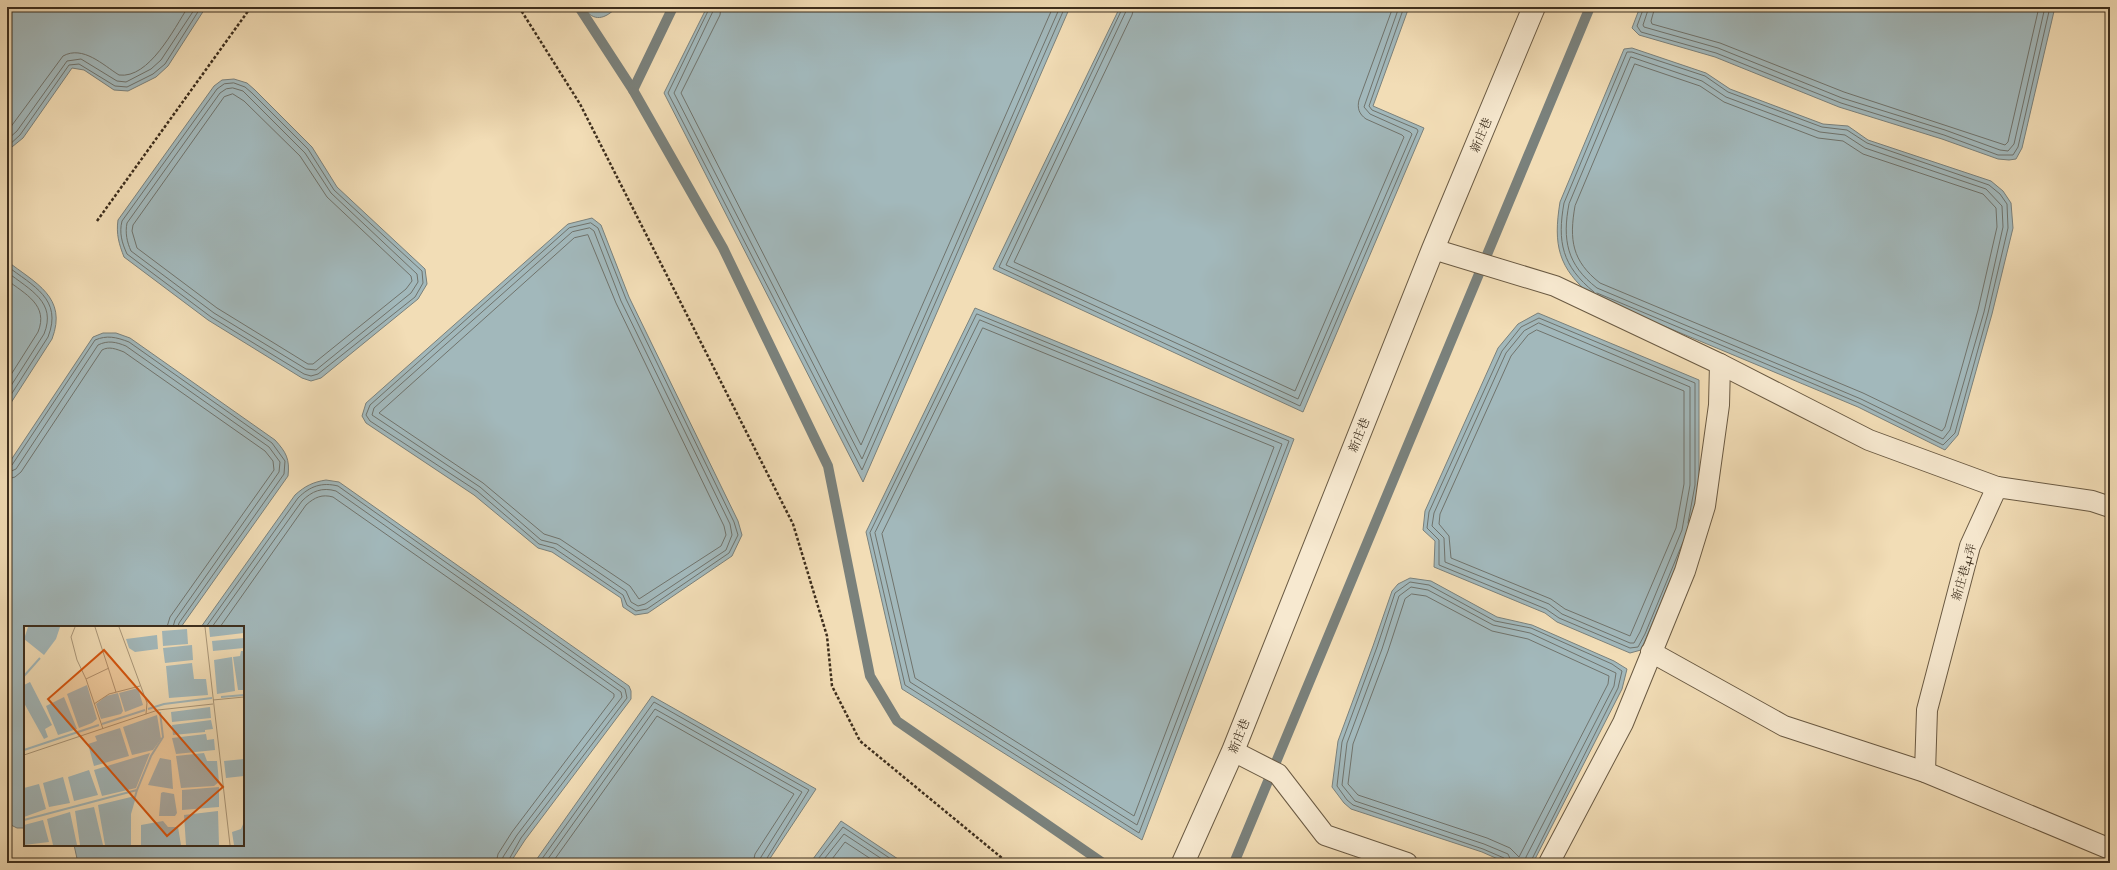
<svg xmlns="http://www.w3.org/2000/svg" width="2117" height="870" viewBox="0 0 2117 870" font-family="'IM FELL Double Pica','Noto Serif TC',serif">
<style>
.water{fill:#a2b8bb;stroke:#7a817c}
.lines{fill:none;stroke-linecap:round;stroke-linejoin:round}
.shore{stroke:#70736c;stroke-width:1}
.stream{stroke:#7a817c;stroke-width:10}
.lane-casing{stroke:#6a5a43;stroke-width:22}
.street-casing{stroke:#6a5a43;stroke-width:24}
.path{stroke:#3d2e1d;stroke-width:2.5;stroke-dasharray:3 2;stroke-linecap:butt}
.lane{stroke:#f7e9d0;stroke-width:20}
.street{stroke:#f7e9d0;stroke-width:22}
.labels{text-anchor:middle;stroke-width:3.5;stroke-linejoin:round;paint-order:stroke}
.street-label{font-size:12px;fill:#3d2e1d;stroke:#f7e9d0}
.inset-river{fill:none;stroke:#a2b8bb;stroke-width:2}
.inset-road{fill:none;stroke:#aa9779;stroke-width:1}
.view{fill:#d7550e;fill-opacity:0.15;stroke:#d7550e;stroke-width:2}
.inset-edge{fill:none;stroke:#3d2e1d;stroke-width:2}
</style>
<rect width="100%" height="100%" fill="#f2ddb6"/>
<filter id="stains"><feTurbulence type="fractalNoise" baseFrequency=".005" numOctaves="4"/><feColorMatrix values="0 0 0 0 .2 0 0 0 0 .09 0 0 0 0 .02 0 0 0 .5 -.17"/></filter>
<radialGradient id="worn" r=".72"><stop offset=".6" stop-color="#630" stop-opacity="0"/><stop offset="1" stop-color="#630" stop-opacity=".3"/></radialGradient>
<!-- water -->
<g class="water">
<polygon points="7,7 206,7 168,66 156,77 128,91 114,90 84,70 72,68 23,138 7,151"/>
<path d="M 583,7 L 617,7 C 605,19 594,23 583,7 Z"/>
<polygon points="707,7 1070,7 863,482 664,93"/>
<polygon points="1120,7 1409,7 1373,106 1424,128 1303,412 993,269"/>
<polygon points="1640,7 2055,7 2022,148 2016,159 2009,160 1998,159 1942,139 1839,107 1715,57 1639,35 1632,28"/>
<path d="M 1632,48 L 1706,73 L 1730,89 L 1823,124 L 1848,126 L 1868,140 L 1991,181 L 2003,191 L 2011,203 L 2013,228 L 1992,314 L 1958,435 L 1945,450 L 1858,407 L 1592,296 C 1558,268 1553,245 1560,202 L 1624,49 Z"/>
<path d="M 234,79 L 247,83 L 255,90 L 312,147 L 337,187 L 425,269 L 427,284 L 418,299 L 321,378 L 311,381 L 302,378 L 208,320 L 124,257 C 119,244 116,234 118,220 L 214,86 L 222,80 Z"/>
<polygon points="592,218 601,225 629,297 738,521 742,535 732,556 648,613 635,615 623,607 621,598 552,552 538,548 474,495 366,423 362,416 366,403 568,224"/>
<path d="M 7,261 C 35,283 68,297 52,339 L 7,409 Z"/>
<polygon points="975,308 1294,439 1142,840 902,689 866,532"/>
<polygon points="1538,313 1699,380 1699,486 1691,532 1641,650 1630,653 1557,622 1545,613 1434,567 1435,541 1423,530 1425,511 1498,348 1518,324"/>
<path d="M 103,333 L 116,333 L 130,338 L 275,440 C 286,452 290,459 288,476 L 181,627 L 25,627 L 25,828 L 17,828 L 7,823 L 7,466 L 93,337 Z"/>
<path d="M 326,480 L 339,482 L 629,686 L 631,691 L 631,699 L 525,840 L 510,863 L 78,863 L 74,845 L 243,845 L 243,627 L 201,627 L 295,495 C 305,486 313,482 326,480 Z"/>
<polygon points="1410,578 1431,581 1497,617 1532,625 1614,661 1627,669 1622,689 1533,863 1507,863 1482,852 1351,809 1344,803 1332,787 1338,741 1373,646 1392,591 1398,584"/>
<polygon points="652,696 816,789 767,863 534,863"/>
<polygon points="841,821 904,863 810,863"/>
</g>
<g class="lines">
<!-- shore -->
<g class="shore">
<polyline points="710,7 668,93 862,470 1065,7"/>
<polyline points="715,7 674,93 862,459 1060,7"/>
<polyline points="721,7 720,15 681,93 861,445 1053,7"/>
<polyline points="1123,7 999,267 1300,406 1418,131 1417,129 1372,110 1369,106 1404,7"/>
<polyline points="1128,7 1006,265 1298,399 1412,134 1410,132 1370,114 1364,107 1399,7"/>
<path d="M 1134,7 L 1132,15 L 1014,262 L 1295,391 L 1404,137 L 1402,135 L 1366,119 C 1359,114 1357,108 1359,100 L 1393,7"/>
<polyline points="1644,7 1637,26 1641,32 1716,53 1841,103 1944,135 1998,155 2013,155 2018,147 2050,7"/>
<polyline points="1649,7 1643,25 1644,27 1718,48 1842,98 1945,130 2000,150 2008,151 2014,144 2045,7"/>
<polyline points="1655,7 1651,21 1652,24 1720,43 1844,92 2005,145 2008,142 2039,7"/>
<path d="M 1631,57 L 1702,81 L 1726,97 L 1820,132 L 1845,135 L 1865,148 L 1986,189 L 2002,206 L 2003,227 L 1984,312 L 1950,430 L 1943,439 L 1861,399 L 1597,288 C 1567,265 1562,240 1569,204 Z"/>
<path d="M 1635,64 L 1700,86 L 1724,102 L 1818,138 L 1843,141 L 1863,154 L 1983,194 L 1996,208 L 1997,227 L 1978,310 L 1945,427 L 1942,431 L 1863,393 L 1600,283 C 1572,261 1569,240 1575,206 Z"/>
<path d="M 234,83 L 245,87 L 252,93 L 308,149 L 334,190 L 422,271 L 423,283 L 415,297 L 318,374 L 311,376 L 304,374 L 211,317 L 127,254 C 122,243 119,233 122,221 L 217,89 L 224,84 Z"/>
<path d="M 233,88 L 243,91 L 305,153 L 331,193 L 417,274 L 418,282 L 411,293 L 316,370 L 306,369 L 214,313 L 131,251 C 127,242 125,233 127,223 L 220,93 L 226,89 Z"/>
<polygon points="233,94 244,101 300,156 327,197 411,276 412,281 406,289 313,364 308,364 217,308 137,248 132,231 133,225 224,97"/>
<path d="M 7,132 L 63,56 C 83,45 103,65 119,75 C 149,79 174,29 188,7"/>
<polyline points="7,140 17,131 67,61 81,59 117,81 126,82 151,69 161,60 196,7"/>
<polyline points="7,147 20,135 69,65 79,64 115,86 127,87 153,74 165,64 201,7"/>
<polygon points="591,223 598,228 626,299 734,522 738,535 729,553 647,609 636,611 627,605 623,595 554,548 539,544 477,491 370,421 366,415 370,405 569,228"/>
<polygon points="590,228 594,231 621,301 730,524 732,535 726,550 645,604 638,606 631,602 626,591 557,544 541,540 480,487 372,415 374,408 572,232"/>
<polygon points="588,235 616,303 724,526 726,535 721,546 639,599 630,586 560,539 544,534 483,483 379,413 574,238"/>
<path d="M 7,266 C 33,286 63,299 48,337 L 7,401"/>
<path d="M 7,272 C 30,290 57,302 44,334 L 7,392"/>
<path d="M 7,280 C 25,294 49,305 38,332 L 7,381"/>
<path d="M 1594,292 C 1562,266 1557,242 1564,203 L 1627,52 L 1632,52 L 1705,76 L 1728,92 L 1822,127 L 1847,130 L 1867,143 L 1989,185 L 2000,194 L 2007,204 L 2008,228 L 1988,313 L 1955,433 L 1943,445 L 1859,403 L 1597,293"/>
<polygon points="977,314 1289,441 1139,833 905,685 870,533"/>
<polygon points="980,320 1282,444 1137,825 910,682 875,533"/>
<polygon points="1539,323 1690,387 1690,485 1682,530 1640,632 1634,643 1630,643 1562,614 1549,604 1445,562 1444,538 1432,526 1434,513 1506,353 1524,331"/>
<polygon points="983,328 1274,447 1134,816 915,678 882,534"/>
<polygon points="1537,330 1684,391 1684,484 1676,528 1630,636 1565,609 1551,599 1451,558 1449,536 1439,524 1440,514 1511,356 1528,335"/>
<path d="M 7,468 L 12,465 L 95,340 C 107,335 116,337 129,342 L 272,443 L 285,461 L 284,474 L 179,623 L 178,627"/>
<path d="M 7,473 L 16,469 L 98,345 C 108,340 116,342 126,346 L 269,447 L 280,462 L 279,472 L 175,620 L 173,627"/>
<path d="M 7,479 L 15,477 L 21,472 L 102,350 C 109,346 116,349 124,352 L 265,451 L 273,461 L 274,470 L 170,617 L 167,627"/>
<polyline points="1683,542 1645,634 1638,647 1630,648 1559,618 1546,609 1439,565 1439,540 1427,528 1429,512 1502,351 1521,327 1539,318 1695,383 1695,485 1688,523"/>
<polygon points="1412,594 1426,596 1492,631 1528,639 1609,676 1608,684 1519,857 1510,848 1487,838 1358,795 1348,784 1353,744 1388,651 1405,599"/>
<path d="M 206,627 L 298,498 C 310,486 322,482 338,486 L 625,689 L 627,698 L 521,838 L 507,863"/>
<path d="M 212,627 L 302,501 C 312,491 322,487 336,491 L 621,692 L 622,697 L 517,835 L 503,857 L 502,863"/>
<path d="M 220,627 L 306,505 C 315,497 322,494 333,497 L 614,694 L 614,697 L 512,832 L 498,854 L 496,863"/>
<polyline points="539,863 654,702 809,790 764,863"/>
<polyline points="545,863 655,709 802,792 761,857 759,863"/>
<polyline points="552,863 657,716 794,794 755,854 753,863"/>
<polyline points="815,863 843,827 897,863"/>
<polyline points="821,863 844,834 888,863"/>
<polyline points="829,863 845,842 877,863"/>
<polyline points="1507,863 1504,858 1483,849 1353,805 1347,800 1337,786 1342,742 1377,647 1395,593 1410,582 1429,585 1495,621 1531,628 1612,664 1622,671 1618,688 1530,863"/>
<polyline points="1512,863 1508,854 1484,844 1355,801 1342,785 1347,743 1382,649 1399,596 1411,587 1428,590 1493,625 1530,633 1616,673 1614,686 1526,857 1525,863"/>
</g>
<!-- stream -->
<g class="stream">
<polyline points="579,7 633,90 723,248 828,466 870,676 897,721 1103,863"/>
<polyline points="633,90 673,7"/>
<polyline points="1234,863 1590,7"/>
</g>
<!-- lane casing -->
<g class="lane-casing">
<g id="lane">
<polyline points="1433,249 1555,286 1720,364 1869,440 1997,487"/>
<polyline points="1651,652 1784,726 1925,772 2110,849"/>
<polyline points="1233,751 1278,774 1325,835 1407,863"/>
<polyline points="1925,772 1927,710 1970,546 1997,487 2092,501 2110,507"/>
<polyline points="1549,863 1623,723 1685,571 1705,506 1719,405 1720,364"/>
</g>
</g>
<!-- street casing -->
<g class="street-casing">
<polyline id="street" points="1183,863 1233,751 1433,249 1534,7"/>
</g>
<!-- path -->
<g class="path">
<polyline points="519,7 580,104 793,524 827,636 832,686 860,741 1008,863"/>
<polyline points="97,221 251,7"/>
</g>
<!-- lane -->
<use href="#lane" class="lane"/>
<!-- street -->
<use href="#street" class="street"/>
</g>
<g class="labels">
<!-- street labels -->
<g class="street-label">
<text transform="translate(1481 135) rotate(-67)" y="4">新庄巷</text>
<text transform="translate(1359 435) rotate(-68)" y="4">新庄巷</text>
<text transform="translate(1964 572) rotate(-74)" y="4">新庄巷41弄</text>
<text transform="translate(1239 736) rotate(-68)" y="4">新庄巷</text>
</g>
</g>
<!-- overview -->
<g transform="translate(24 626)">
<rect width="220" height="220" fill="#f2ddb6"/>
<path d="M 4,1 L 36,1 L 32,13 L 20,29 L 0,13 ZM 185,1 L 220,1 L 220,7 L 186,11 ZM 163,3 L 164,18 L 139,20 L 138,5 ZM 133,9 L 134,23 L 111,26 L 105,22 L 102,13 ZM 220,12 L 220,22 L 189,25 L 188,15 ZM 168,19 L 169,34 L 141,37 L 139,22 ZM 217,25 L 220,25 L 220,64 L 214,64 L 209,31 L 216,30 ZM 208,31 L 211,65 L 193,68 L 190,34 ZM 168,37 L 170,53 L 182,53 L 184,69 L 145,72 L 142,40 ZM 6,56 L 28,99 L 21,103 L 24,111 L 20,113 L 0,77 L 0,59 ZM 63,59 L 73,93 L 68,97 L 55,102 L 43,68 ZM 114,62 L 119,79 L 101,86 L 95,67 ZM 94,67 L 99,85 L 97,88 L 77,93 L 72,78 L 82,70 ZM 40,71 L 53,103 L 34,109 L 22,80 ZM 186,81 L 187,92 L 148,96 L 147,86 ZM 133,89 L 137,113 L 129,124 L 108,129 L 99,101 ZM 187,94 L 189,103 L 181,104 L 181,106 L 149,109 L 148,99 ZM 96,102 L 105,130 L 70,140 L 64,118 L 73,115 L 71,110 ZM 182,108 L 183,114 L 190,113 L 191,124 L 152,128 L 148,112 ZM 126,127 L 112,162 L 78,170 L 70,144 ZM 180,127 L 183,135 L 193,135 L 195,156 L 190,160 L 157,162 L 152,130 ZM 136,132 L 147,134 L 149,163 L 124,159 ZM 220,133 L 220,150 L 202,152 L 200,135 ZM 65,144 L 74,169 L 50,175 L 44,151 ZM 39,151 L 46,177 L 25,181 L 19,157 ZM 15,158 L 22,183 L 0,191 L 0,162 ZM 195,161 L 195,181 L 158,184 L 158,164 ZM 139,166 L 150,168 L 153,187 L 151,190 L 135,190 L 137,167 ZM 111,170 L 105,192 L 105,219 L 81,219 L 74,179 ZM 70,181 L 79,219 L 56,219 L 51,185 ZM 194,185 L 195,219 L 162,219 L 160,189 ZM 46,186 L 53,219 L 29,219 L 23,193 ZM 19,194 L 25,216 L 0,219 L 0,199 ZM 139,195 L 144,201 L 154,201 L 157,219 L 117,219 L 117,199 ZM 220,196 L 220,219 L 210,219 L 208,206 L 217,203 Z" fill="#a2b8bb"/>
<path class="inset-river" d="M 0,50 L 16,32M 197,71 L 220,69M 124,83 L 140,78 L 188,72M 78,98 L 121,84M 0,124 L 75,99M 0,194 L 113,164M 106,219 L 106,188 L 113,164 L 127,130 L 139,111 L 136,86"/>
<path class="inset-road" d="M 51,1 L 47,11 L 53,34 L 62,53 L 85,42M 71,1 L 92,66M 95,1 L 123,77 L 122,88M 181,1 L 206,219M 62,53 L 79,103M 189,74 L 220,71M 70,78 L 85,68 L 116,60M 0,129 L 134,84 L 189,78"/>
<path class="view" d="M 80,24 L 199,161 L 143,210 L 24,73 Z"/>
<rect width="220" height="220" class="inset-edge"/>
</g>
<!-- margin -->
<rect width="2117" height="870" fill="none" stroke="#f2ddb6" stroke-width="24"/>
<rect x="8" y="8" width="2101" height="854" fill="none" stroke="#3d2e1d" stroke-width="2"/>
<rect x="12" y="12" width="2093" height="846" fill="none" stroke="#3d2e1d"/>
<rect width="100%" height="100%" filter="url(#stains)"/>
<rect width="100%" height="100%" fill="url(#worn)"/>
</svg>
